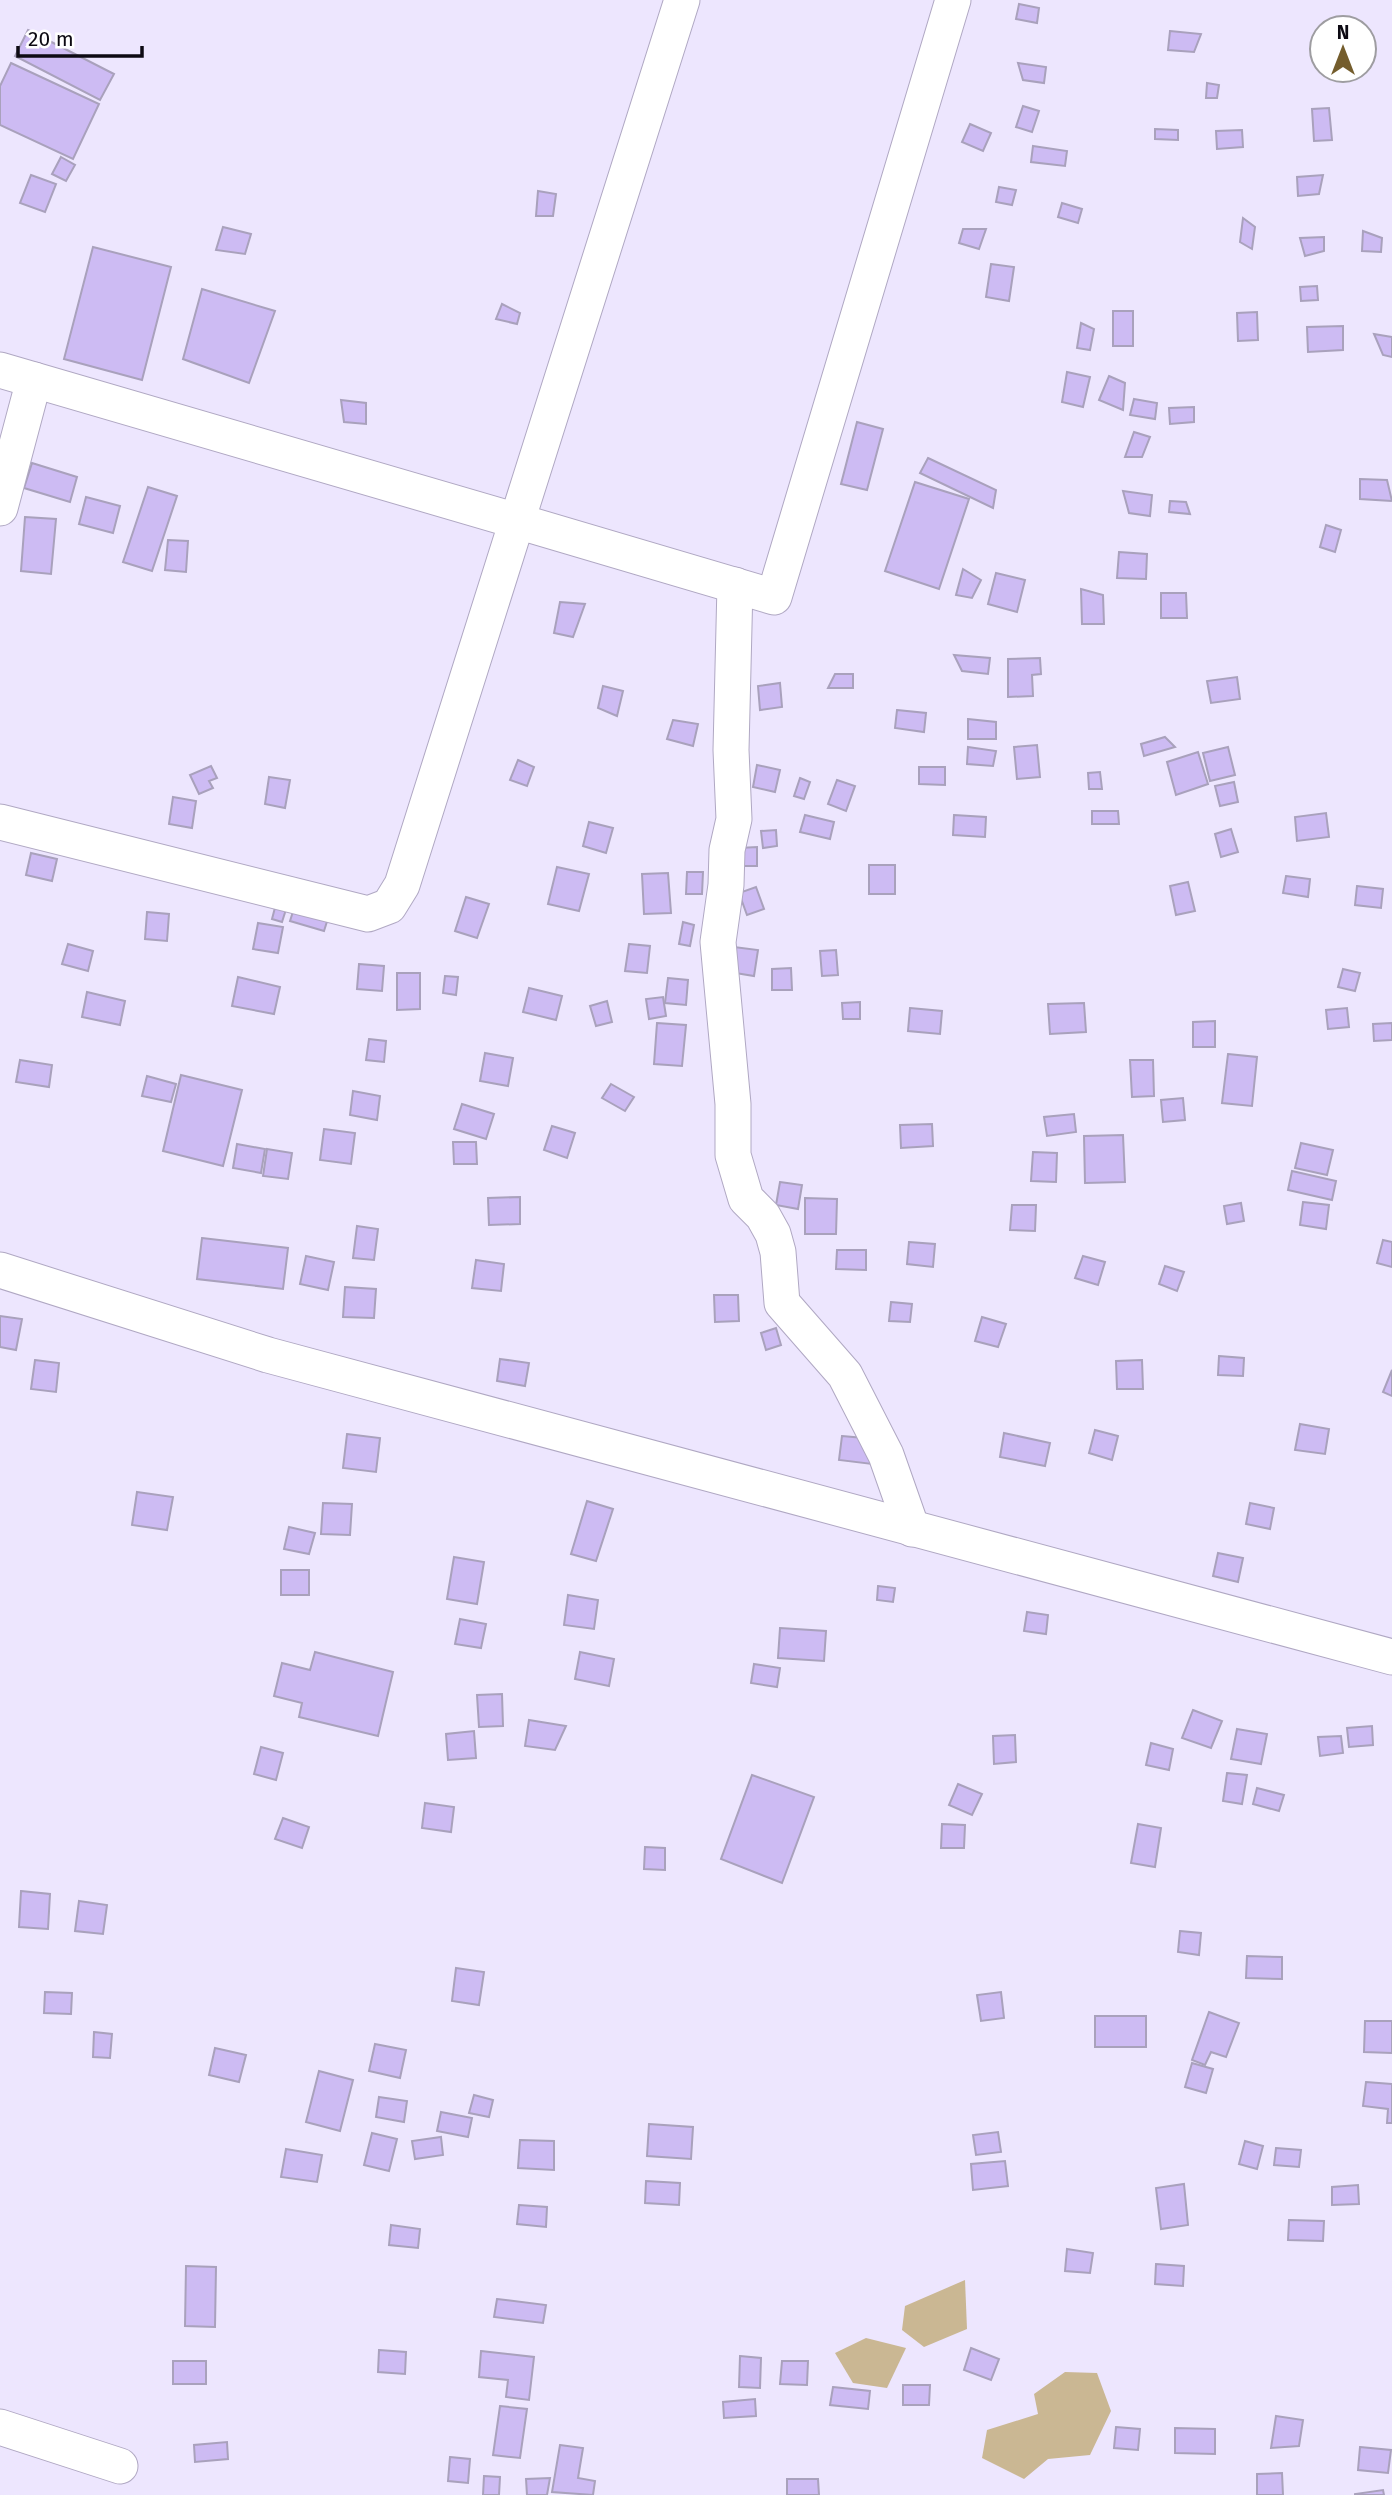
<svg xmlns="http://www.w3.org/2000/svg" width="1392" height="2495" viewBox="0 0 1392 2495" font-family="'Fira Sans',sans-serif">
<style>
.green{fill:#cab793}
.building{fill:#cdbbf3;stroke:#a9a1bc;stroke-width:2}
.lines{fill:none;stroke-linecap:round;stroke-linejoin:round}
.minor-casing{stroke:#b0a8c3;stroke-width:37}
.minor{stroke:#fff;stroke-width:35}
</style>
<rect width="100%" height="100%" fill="#ede6fe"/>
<!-- green -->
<g class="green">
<polygon points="965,2280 967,2329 924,2347 902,2330 905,2306"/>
<polygon points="866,2338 906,2348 887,2388 853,2383 835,2353"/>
<polygon points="1065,2372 1097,2373 1111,2411 1090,2455 1048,2459 1024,2479 982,2458 987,2430 1038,2414 1034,2394"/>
</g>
<!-- building -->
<g class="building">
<polygon points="1019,4 1039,8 1037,23 1016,19"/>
<polygon points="28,30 114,74 100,100 15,56"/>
<polygon points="1170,31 1201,34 1194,52 1168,50"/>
<polygon points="11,63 99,104 73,159 0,125 0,86"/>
<polygon points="1018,63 1046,67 1044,83 1023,80"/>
<polygon points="1207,83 1219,85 1217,98 1206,98"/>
<polygon points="1023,106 1039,111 1032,132 1016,127"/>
<polygon points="1329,108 1332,140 1314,141 1312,109"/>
<polygon points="970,124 991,133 983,151 962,142"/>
<polygon points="1155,129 1178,130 1178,140 1155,139"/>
<polygon points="1242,130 1243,147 1217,149 1216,131"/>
<polygon points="1033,146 1067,151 1065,166 1031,162"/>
<polygon points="61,157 75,165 66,181 52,174"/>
<polygon points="31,175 56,184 45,212 20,203"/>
<polygon points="1323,175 1319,194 1298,196 1297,177"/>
<polygon points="999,187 1016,190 1012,205 996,202"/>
<polygon points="538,191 556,194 553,216 536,216"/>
<polygon points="1062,203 1082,209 1078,223 1058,217"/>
<polygon points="1243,218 1255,227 1252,249 1240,242"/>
<polygon points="223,227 251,234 245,254 216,250"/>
<polygon points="963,229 986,229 979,249 959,243"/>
<polygon points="1363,231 1382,238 1381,252 1362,251"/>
<polygon points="1324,237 1324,251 1305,256 1300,238"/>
<polygon points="93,247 171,267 142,380 64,359"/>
<polygon points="991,264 1014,267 1009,301 986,297"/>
<polygon points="1317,286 1318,300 1301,301 1300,287"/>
<polygon points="202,289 275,311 249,383 183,359"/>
<polygon points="502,304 520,313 517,324 496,319"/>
<rect x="1113" y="311" width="20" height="35"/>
<polygon points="1257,312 1258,340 1238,341 1237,313"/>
<polygon points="1081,323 1094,329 1090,350 1077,348"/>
<polygon points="1343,326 1343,350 1308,352 1307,327"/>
<polygon points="1374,334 1392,337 1392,357 1383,355"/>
<polygon points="1067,372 1090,377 1083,407 1062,402"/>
<polygon points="1109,376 1125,383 1123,410 1099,400"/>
<polygon points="1134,399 1157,403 1155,419 1130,415"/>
<polygon points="341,400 366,403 366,424 344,422"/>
<polygon points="1194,407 1194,422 1170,424 1169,408"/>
<polygon points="857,422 883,429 867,490 841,484"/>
<polygon points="1134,432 1150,437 1142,457 1125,457"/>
<polygon points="928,458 996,490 993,508 920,473"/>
<polygon points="32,463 77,477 70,502 24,488"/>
<polygon points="1360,479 1387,480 1392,501 1360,499"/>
<polygon points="915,482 969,499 939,589 885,571"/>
<polygon points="148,487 177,496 152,571 123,562"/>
<polygon points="1123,491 1152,495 1150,516 1129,513"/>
<polygon points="86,497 120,506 113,533 79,524"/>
<polygon points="1170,501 1186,502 1190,514 1169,512"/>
<polygon points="25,517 56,519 51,574 21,571"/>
<polygon points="1326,525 1341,530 1335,552 1320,547"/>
<polygon points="168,540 188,541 186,572 165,570"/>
<polygon points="1119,552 1147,554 1146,579 1117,578"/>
<polygon points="963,569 981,580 972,598 956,595"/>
<polygon points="996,573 1025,580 1017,612 988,604"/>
<polygon points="1081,589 1103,595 1104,624 1082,624"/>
<polygon points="1161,593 1186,593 1187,618 1161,618"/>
<polygon points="560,602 585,604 573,637 554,633"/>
<polygon points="954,655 990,658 988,674 962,671"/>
<polygon points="1040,658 1041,674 1032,675 1033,696 1008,697 1008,659"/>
<polygon points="835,674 853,674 853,688 828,688"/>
<polygon points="1237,677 1240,699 1211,703 1207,681"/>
<polygon points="780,683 782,707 760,710 758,686"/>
<polygon points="603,686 623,691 617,716 598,708"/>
<polygon points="897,710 926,713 924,732 895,728"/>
<polygon points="968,719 996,722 996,739 968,739"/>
<polygon points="673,720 698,724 693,746 667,739"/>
<polygon points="1165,737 1175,747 1144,756 1141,744"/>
<polygon points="1037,745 1040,777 1017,779 1014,747"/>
<polygon points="968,747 996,751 993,766 967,764"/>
<polygon points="1228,747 1235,775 1210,781 1203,753"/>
<polygon points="1198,752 1208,784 1176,795 1167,762"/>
<polygon points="518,760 534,767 527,786 510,780"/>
<polygon points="757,765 780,770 775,792 753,787"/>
<polygon points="211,766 217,778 209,781 213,788 199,794 190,775"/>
<polygon points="919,767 945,767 945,785 919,784"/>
<polygon points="1100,772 1102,789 1089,789 1088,773"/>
<polygon points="269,777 290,780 285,808 265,804"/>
<polygon points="800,778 810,782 804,799 794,796"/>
<polygon points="837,780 855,786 846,811 828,804"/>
<polygon points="1234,782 1238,802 1220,806 1215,786"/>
<polygon points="173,797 196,801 192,828 169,824"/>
<polygon points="1092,811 1118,811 1119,824 1092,824"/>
<polygon points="1326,813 1329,837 1297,841 1295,817"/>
<polygon points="805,815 834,822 830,839 800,832"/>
<polygon points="954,815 986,817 985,837 953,835"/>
<polygon points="589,822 613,828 606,853 583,846"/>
<polygon points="1231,829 1238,852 1221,857 1215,834"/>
<polygon points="776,830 777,846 763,848 761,831"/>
<polygon points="757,847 757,866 740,866 739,848"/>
<polygon points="31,853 57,859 52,881 26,875"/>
<rect x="869" y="865" width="26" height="29"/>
<polygon points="557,867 589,874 579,911 548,904"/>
<polygon points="687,872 703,872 702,894 686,894"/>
<polygon points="668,873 671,913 644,914 642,874"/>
<polygon points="1286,876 1310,879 1308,897 1283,893"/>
<polygon points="1188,882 1195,911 1176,915 1170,886"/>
<polygon points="1357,886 1383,889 1381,908 1355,905"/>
<polygon points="756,887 764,909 747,915 739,893"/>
<polygon points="466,897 489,904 477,938 455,931"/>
<polygon points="277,900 288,903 282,922 272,919"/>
<polygon points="296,902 330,912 324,931 290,921"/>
<polygon points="147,912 169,914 167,941 145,939"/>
<polygon points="683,922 694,925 690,946 679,944"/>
<polygon points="258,923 283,927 278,953 253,949"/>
<polygon points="68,944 93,951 88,971 62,964"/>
<polygon points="629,944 650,946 647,973 625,971"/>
<polygon points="726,946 758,950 754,976 723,971"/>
<polygon points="836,950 838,975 822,976 820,951"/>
<polygon points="359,964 384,966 382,991 357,989"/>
<polygon points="791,968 792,990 772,990 772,969"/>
<polygon points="1343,969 1360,973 1355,991 1338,987"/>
<polygon points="397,973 420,973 420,1009 397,1010"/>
<polygon points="445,976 458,977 456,995 443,993"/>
<polygon points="238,977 280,987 274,1014 232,1006"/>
<polygon points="668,978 688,980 686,1005 665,1003"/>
<polygon points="529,988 562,996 556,1020 523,1012"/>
<polygon points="87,992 125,1001 120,1025 82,1017"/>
<polygon points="663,997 666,1016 649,1019 646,999"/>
<polygon points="607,1001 612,1022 596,1026 590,1006"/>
<polygon points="860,1002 860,1019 843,1019 842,1003"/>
<polygon points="1084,1003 1086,1032 1050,1034 1048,1004"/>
<polygon points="910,1008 942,1011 940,1034 908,1031"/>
<polygon points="1347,1008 1349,1027 1328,1029 1326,1010"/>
<polygon points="1215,1021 1215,1047 1193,1047 1193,1022"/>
<polygon points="657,1023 686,1025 682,1066 654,1064"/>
<polygon points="1392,1023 1392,1040 1374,1041 1373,1024"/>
<polygon points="369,1039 386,1041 384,1062 366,1060"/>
<polygon points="485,1053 513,1058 508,1086 480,1081"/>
<polygon points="1228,1054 1257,1057 1252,1106 1222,1103"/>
<polygon points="20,1060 52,1065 49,1087 16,1082"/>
<polygon points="1130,1060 1153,1060 1154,1096 1132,1097"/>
<polygon points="181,1075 242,1090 223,1166 163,1151"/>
<polygon points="147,1076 176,1084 171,1102 142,1096"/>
<polygon points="611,1084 634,1097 625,1111 602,1098"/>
<polygon points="353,1091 380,1096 377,1120 350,1115"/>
<polygon points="1183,1098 1185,1120 1163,1122 1161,1100"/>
<polygon points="462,1104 494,1114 486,1139 454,1129"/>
<polygon points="1074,1114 1076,1132 1047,1136 1044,1117"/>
<polygon points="932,1124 933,1146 901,1148 900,1125"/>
<polygon points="552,1126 575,1133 567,1158 544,1150"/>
<polygon points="324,1129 355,1133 351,1164 320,1160"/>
<polygon points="1123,1135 1125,1182 1085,1183 1084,1136"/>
<polygon points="453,1142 476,1142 477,1164 454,1164"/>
<polygon points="1301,1143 1333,1150 1327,1175 1295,1168"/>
<polygon points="237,1144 265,1149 261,1173 233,1168"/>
<polygon points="267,1149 292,1153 288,1179 263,1176"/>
<polygon points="1033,1152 1057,1153 1056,1182 1031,1181"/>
<polygon points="1292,1171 1336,1181 1332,1200 1288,1190"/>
<polygon points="780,1182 802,1185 798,1209 776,1205"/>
<polygon points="520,1197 520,1224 489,1225 488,1198"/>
<polygon points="805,1198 837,1199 836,1234 805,1234"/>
<polygon points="1303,1202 1329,1205 1326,1229 1300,1225"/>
<polygon points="1241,1203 1244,1221 1227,1224 1224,1206"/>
<polygon points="1012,1205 1036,1205 1035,1231 1010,1230"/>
<polygon points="357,1226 378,1229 374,1260 353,1258"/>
<polygon points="202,1238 288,1248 283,1289 197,1279"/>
<polygon points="1383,1240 1392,1242 1392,1267 1377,1263"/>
<polygon points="909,1242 935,1244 933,1267 907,1264"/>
<polygon points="837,1250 866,1250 866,1270 836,1269"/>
<polygon points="306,1256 334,1262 328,1290 300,1284"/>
<polygon points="1083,1256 1105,1262 1098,1285 1075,1278"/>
<polygon points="476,1260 504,1264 501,1291 472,1288"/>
<polygon points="1165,1266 1184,1272 1177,1291 1159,1284"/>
<polygon points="345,1287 376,1289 374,1318 343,1317"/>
<polygon points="714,1295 738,1295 739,1321 715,1322"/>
<polygon points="891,1302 912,1304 910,1322 889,1321"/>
<polygon points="0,1316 22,1319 16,1350 0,1347"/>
<polygon points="982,1317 1006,1324 998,1347 975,1341"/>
<polygon points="776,1328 781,1345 766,1350 761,1333"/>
<polygon points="1219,1356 1244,1358 1243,1376 1218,1375"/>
<polygon points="500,1359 529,1363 525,1386 497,1381"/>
<polygon points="35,1360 59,1363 56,1392 31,1389"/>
<polygon points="1142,1360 1143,1389 1117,1389 1116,1361"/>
<polygon points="1392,1370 1392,1396 1383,1392"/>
<polygon points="1300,1424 1329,1429 1325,1454 1295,1450"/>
<polygon points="1095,1430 1118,1436 1112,1460 1089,1453"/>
<polygon points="1004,1433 1050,1443 1045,1466 1000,1457"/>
<polygon points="347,1434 380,1438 376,1472 343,1468"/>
<polygon points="842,1436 875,1439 872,1464 839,1460"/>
<polygon points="137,1492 173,1497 167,1530 132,1525"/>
<polygon points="587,1501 613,1509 596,1561 571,1554"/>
<polygon points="323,1503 352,1504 350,1535 321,1534"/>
<polygon points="1250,1503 1274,1508 1270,1529 1246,1524"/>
<polygon points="289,1527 315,1533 309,1554 284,1549"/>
<polygon points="1218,1553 1243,1558 1238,1582 1213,1576"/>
<polygon points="454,1557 484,1562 477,1604 447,1599"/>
<rect x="281" y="1570" width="28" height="25"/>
<polygon points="878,1586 895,1588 893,1602 877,1600"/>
<polygon points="568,1595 598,1600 594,1629 564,1625"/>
<polygon points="1027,1612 1048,1615 1046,1634 1024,1631"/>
<polygon points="460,1619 486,1624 481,1648 455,1644"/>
<polygon points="780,1628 826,1631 824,1661 778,1658"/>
<polygon points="315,1652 393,1672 378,1736 299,1717 302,1703 274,1696 282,1663 310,1670"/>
<polygon points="580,1652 614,1659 609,1686 575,1679"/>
<polygon points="754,1664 780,1668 777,1687 751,1683"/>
<polygon points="502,1694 503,1726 479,1727 477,1695"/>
<polygon points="1193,1710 1222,1721 1211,1748 1182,1738"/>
<polygon points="529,1720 566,1726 555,1750 525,1746"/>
<polygon points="1372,1726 1373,1745 1349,1747 1347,1728"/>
<polygon points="1237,1729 1267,1734 1261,1764 1231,1759"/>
<polygon points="474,1731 476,1758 448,1760 446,1734"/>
<polygon points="1015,1735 1016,1762 994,1764 993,1736"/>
<polygon points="1341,1736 1343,1753 1320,1756 1318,1737"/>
<polygon points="1151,1743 1173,1749 1169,1770 1146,1765"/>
<polygon points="261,1747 283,1753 276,1780 254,1774"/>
<polygon points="1227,1773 1247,1775 1242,1804 1223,1801"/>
<polygon points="752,1775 814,1797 782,1883 721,1859"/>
<polygon points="958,1784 982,1794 972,1815 949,1805"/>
<polygon points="1257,1788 1284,1795 1279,1811 1253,1804"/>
<polygon points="425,1803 454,1807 451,1832 422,1828"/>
<polygon points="283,1818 309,1827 302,1848 275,1839"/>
<polygon points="942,1824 965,1825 964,1848 941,1848"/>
<polygon points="1138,1824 1161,1828 1155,1867 1131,1863"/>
<polygon points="645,1847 665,1848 665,1870 644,1869"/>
<polygon points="21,1891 50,1894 48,1929 19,1927"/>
<polygon points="79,1901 107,1905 103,1934 75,1931"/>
<polygon points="1180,1931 1201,1933 1199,1955 1178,1952"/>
<polygon points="1247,1956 1282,1957 1282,1979 1246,1978"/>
<polygon points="456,1968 484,1972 479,2005 452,2001"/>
<polygon points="45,1992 72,1993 71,2014 44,2013"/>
<polygon points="1001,1992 1004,2018 981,2021 977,1995"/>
<polygon points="1209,2012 1239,2023 1226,2057 1211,2052 1205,2065 1192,2060"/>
<rect x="1095" y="2016" width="51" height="31"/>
<polygon points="1365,2021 1392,2021 1392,2053 1364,2052"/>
<polygon points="94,2032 112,2034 110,2058 93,2057"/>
<polygon points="375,2044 406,2050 400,2078 369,2071"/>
<polygon points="215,2048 246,2055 239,2082 209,2075"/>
<polygon points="1192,2063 1213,2069 1206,2093 1185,2087"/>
<polygon points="319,2071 353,2080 340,2131 306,2122"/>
<polygon points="1366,2082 1392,2084 1392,2123 1387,2123 1388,2109 1363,2106"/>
<polygon points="474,2095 493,2100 489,2117 469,2113"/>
<polygon points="379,2097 407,2101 404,2122 376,2117"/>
<polygon points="441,2112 472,2118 468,2137 437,2131"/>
<polygon points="649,2124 693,2127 691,2159 647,2156"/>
<polygon points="998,2132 1001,2152 976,2155 973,2135"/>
<polygon points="372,2133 397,2139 389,2171 364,2165"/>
<polygon points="441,2137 443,2155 415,2159 412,2141"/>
<polygon points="520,2140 554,2141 554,2170 518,2168"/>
<polygon points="1245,2141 1263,2146 1257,2169 1239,2164"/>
<polygon points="1276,2148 1301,2150 1299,2167 1274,2165"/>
<polygon points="286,2149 322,2155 317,2182 281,2177"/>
<polygon points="1005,2161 1008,2186 973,2190 971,2164"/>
<polygon points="646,2181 680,2183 679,2205 645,2203"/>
<polygon points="1184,2184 1188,2225 1161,2229 1156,2188"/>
<polygon points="1358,2185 1359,2204 1332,2205 1332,2187"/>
<polygon points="519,2205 547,2207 546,2227 517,2224"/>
<polygon points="1289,2220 1324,2221 1323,2241 1288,2240"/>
<polygon points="391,2225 420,2229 418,2248 389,2245"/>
<polygon points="1067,2249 1093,2253 1090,2273 1065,2271"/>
<polygon points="1156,2264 1184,2266 1183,2286 1155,2284"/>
<polygon points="186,2266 216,2267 215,2327 185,2326"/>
<polygon points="497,2299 546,2305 543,2323 494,2317"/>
<polygon points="971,2348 999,2359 991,2380 964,2370"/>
<polygon points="379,2350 406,2352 405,2374 378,2372"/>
<polygon points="481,2351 534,2357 529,2400 506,2397 508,2380 479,2377"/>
<polygon points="740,2356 761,2358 760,2388 739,2387"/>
<rect x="173" y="2361" width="33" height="23"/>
<polygon points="782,2361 808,2361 807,2385 780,2384"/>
<polygon points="903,2385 930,2385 929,2405 903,2405"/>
<polygon points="833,2387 870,2391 868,2409 830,2405"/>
<polygon points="755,2399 756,2416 724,2418 723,2402"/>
<polygon points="500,2406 527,2409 520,2458 493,2455"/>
<polygon points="1276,2416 1303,2420 1299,2446 1271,2448"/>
<polygon points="1116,2427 1140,2429 1138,2450 1114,2448"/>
<polygon points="1175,2428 1215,2429 1215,2454 1175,2453"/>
<polygon points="227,2442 228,2459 195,2462 194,2445"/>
<polygon points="560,2445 583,2448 578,2478 595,2481 593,2495 552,2492"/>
<polygon points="1360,2447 1391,2450 1388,2473 1358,2470"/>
<polygon points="450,2457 470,2459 468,2483 448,2481"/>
<polygon points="1282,2473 1283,2495 1257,2495 1257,2474"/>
<polygon points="484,2476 500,2477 499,2495 483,2495"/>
<polygon points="550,2478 547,2495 527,2495 526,2479"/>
<polygon points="787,2479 818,2479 819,2495 787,2495"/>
<polygon points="1383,2490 1384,2495 1355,2495 1355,2494"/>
</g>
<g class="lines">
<!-- minor casing -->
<g class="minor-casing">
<g id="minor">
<polyline points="0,370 517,521 682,0"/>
<polyline points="0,508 34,380"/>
<polyline points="735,585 731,750 734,819 727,850 726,885 718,942 733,1104 733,1155 746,1199 763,1216 773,1234 778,1252 782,1303 845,1375 886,1455 912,1529"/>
<polyline points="0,822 368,914 389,906 402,885 517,521 774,597 953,0"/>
<polyline points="0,1270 268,1355 1392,1657"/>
<polyline points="0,2427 120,2466"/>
</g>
</g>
<!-- minor -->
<use href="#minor" class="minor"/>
</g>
<!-- north arrow -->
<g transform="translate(1343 49)"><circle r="33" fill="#ffffff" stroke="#9e9da1" stroke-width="2"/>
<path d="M0-5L12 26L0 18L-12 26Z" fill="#745d2d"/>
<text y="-10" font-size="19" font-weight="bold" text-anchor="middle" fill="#0d0a13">N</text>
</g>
<!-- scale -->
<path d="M18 46v10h124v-10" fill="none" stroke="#0d0a13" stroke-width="3.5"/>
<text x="28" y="46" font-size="21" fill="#0d0a13" stroke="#ffffff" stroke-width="5" paint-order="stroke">20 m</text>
</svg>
